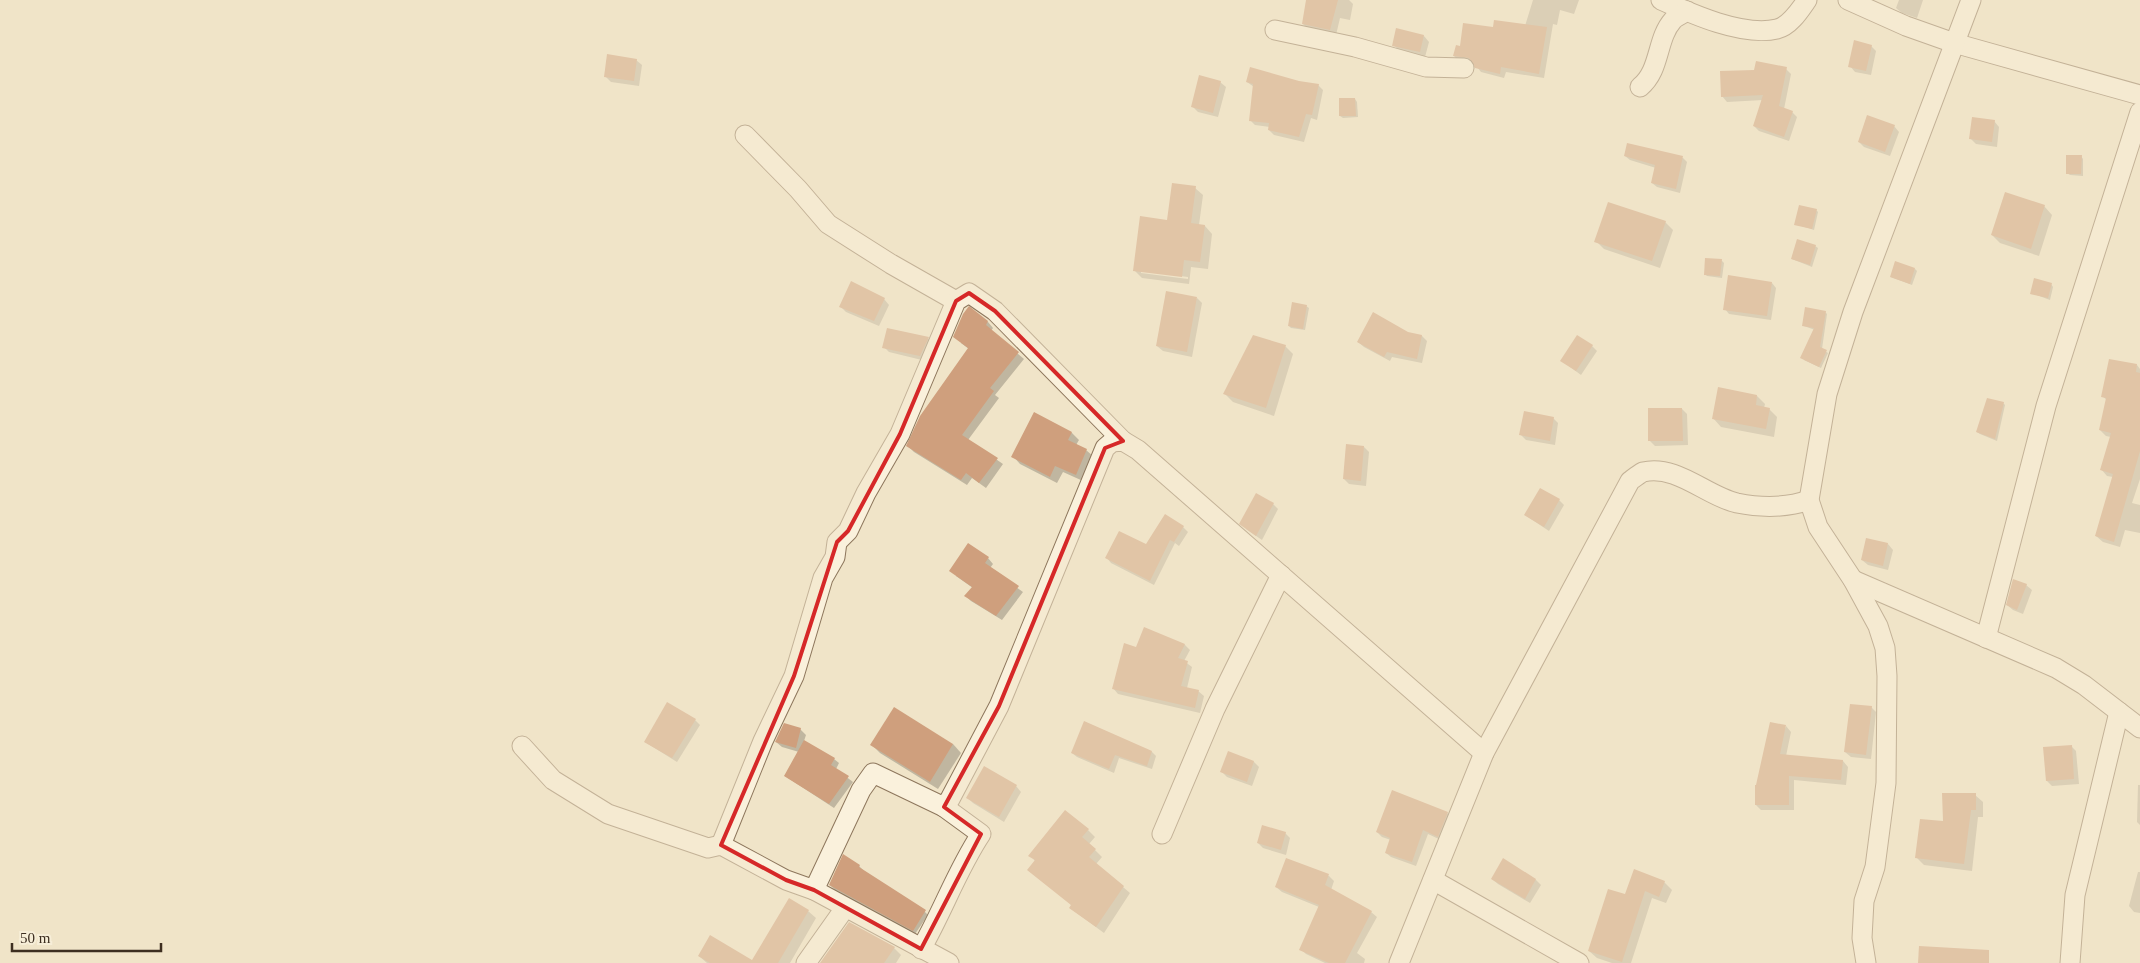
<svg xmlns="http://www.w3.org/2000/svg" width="2140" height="963" viewBox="0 0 2140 963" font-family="Georgia,serif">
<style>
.shadow{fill:#0003;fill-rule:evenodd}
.building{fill:#cf9f7d}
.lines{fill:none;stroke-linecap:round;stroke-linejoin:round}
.street-casing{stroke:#8d765c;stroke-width:21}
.street{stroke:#faf1dc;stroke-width:19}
.marked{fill:none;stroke:#d62828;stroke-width:4;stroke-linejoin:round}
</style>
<rect width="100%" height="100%" fill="#f0e4c8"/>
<!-- shadow -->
<g class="shadow">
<polygon points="1308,0 1349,0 1353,4 1350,20 1340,18 1336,35 1308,29 1303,24"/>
<polygon points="1533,0 1579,0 1574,14 1560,10 1557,25 1553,24 1544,78 1506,72 1504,78 1481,72 1473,62 1459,61 1454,56 1461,47 1494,29 1525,26"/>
<polygon points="1899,0 1923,0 1917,18 1902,13 1896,8"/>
<polygon points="1424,36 1429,42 1425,57 1399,51 1394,45"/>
<polygon points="1871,46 1876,51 1871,75 1855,72 1850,66"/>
<polygon points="636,60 642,65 639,86 611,82 605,76"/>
<polygon points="1786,69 1791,74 1784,109 1792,112 1797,117 1789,141 1759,131 1754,126 1763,100 1727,102 1722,96"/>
<polygon points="1220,82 1226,87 1218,117 1198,112 1193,107"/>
<polygon points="1247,82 1299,82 1318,85 1323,90 1317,120 1311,118 1304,142 1274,135 1269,130 1270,127 1255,125 1250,120 1254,87"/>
<polygon points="1355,99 1357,102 1358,117 1343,118 1340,116"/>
<polygon points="1994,121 1999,127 1997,147 1976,144 1971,139"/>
<polygon points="1894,126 1899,132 1890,156 1864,147 1859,142"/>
<polygon points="1625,156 1683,158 1687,162 1680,193 1657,187 1652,183 1656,168 1630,160"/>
<polygon points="2081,156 2083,159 2083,176 2070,175 2067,173"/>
<path d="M 1195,188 L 1203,195 L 1199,225 L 1205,226 L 1212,234 L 1208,269 L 1191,267 L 1189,284 L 1142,278 L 1134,270 L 1168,221 ZM 1141,271 L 1188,277 L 1188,279 L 1141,273 Z"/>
<polygon points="2044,206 2052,215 2039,256 2000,243 1992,235"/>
<polygon points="1816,210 1818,212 1814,230 1796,224"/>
<polygon points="1665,222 1673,230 1660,268 1604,249 1596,241"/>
<polygon points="1815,246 1818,248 1812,267 1792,259"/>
<polygon points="1721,260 1724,263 1722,278 1707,276 1705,274"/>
<polygon points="1915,269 1917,271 1912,285 1891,277"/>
<polygon points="1772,283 1776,288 1771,320 1729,314 1725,309"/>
<polygon points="2051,284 2053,287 2050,300 2031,293"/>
<polygon points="1197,298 1202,303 1192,357 1163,351 1157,346"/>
<polygon points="884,299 889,305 879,326 846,312 841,307"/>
<polygon points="1306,306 1309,308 1305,330 1291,328 1289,326"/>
<polygon points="969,308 988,322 993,328 991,331 1024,359 995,395 999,398 968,440 1003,464 986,488 972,478 967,485 914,452 908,446 969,349 961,343"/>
<polygon points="1825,312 1827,314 1822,349 1828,353 1821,368 1804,360 1815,330 1804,326"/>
<polygon points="1407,333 1422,336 1427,341 1422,363 1392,357 1390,361 1364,347 1358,342"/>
<polygon points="928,338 933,344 926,361 889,352 884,347"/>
<polygon points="1285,346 1293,354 1274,416 1233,402 1225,394"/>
<polygon points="1592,346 1597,351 1581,375 1562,361"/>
<polygon points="2137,365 2140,369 2140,479 2132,503 2140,505 2140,533 2125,530 2120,547 2103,542 2096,536 2113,477 2107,476 2101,469 2111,437 2106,436 2100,430 2107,400 2102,396"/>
<polygon points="1757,396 1765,404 1764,408 1769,409 1777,417 1774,437 1721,427 1713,418"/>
<polygon points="2003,403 2005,405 1997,441 1980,434 1977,432"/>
<polygon points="1682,409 1687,414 1688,445 1655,446 1650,441"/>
<polygon points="1034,414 1072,433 1079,440 1076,445 1086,450 1094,457 1083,481 1063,472 1057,483 1020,464 1013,456"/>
<polygon points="1553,418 1558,423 1555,445 1526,440 1521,435"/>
<polygon points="1364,447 1369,452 1366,486 1349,484 1344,479"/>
<polygon points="1559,500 1564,505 1549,531 1525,515"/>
<polygon points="1273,504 1278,509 1262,540 1246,529"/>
<polygon points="1183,527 1188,532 1179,546 1175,543 1154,585 1111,563 1107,558 1146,546"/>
<polygon points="1888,544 1893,550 1888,570 1868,565 1862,560"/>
<polygon points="988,558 993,564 990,568 1023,592 1002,620 971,601 966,596 973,588 956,576"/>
<polygon points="2026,585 2032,590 2023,614 2013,610 2007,605"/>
<polygon points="1145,629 1185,645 1190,650 1184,661 1192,667 1187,688 1198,691 1204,696 1200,713 1118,694 1113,688 1137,649"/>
<polygon points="1871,707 1876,712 1871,759 1851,757 1845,752"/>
<polygon points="695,720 700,725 677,762 645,742"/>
<polygon points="1085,722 1152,752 1156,756 1152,769 1119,758 1114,773 1077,757 1072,753"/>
<polygon points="1786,726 1791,732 1786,756 1843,761 1848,767 1846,785 1794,780 1794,810 1761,810 1756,805"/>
<polygon points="800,729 806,735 804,741 834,759 839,763 836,769 853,782 834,808 785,776 799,752 782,747 776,742"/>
<polygon points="953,744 961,753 938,789 880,753 872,745"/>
<polygon points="2071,746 2076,751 2079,784 2052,786 2047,781"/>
<polygon points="1229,753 1254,762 1259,767 1252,786 1227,777 1221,771"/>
<polygon points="2138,785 2140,785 2140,825 2137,822"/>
<polygon points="1016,786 1021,792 1004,822 973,803 968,798"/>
<polygon points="1975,795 1983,802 1983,817 1978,817 1972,871 1924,865 1916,857 1944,823"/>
<polygon points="1447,813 1452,818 1443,841 1428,834 1416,866 1391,857 1386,853 1391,840 1382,837 1377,832"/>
<polygon points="1088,830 1095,837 1089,844 1102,857 1096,864 1130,893 1104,933 1070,908 1072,906 1030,855"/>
<polygon points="1285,833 1290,838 1286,855 1263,848 1258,843"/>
<polygon points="1287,859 1329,876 1334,881 1331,890 1371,912 1377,917 1357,953 1365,959 1364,963 1325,963 1306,954 1301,949 1319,907 1282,892 1276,887"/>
<polygon points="1503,860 1536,880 1541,885 1530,903 1498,884 1492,879"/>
<polygon points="859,866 866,873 921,908 928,915 915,934 837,892 830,885"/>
<polygon points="2138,872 2140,872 2140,913 2134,912 2129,906"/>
<polygon points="1664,882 1672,890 1666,903 1652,898 1631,963 1612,963 1597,958 1589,951 1626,896"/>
<polygon points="808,911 816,918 790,963 707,963 699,956 753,962"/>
<polygon points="894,948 901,955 896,963 821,963"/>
</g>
<!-- building -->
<g class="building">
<polygon points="1306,0 1338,0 1330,30 1302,24"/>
<polygon points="1494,20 1547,27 1539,74 1501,67 1500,74 1475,68 1469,58 1453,56 1456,45 1460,46 1463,23 1493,27"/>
<polygon points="1396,28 1424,35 1420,52 1392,46"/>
<polygon points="1854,40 1872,45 1866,71 1848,67"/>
<polygon points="607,54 637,59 634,81 604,77"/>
<polygon points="1756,61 1787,67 1779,106 1793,111 1784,137 1753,126 1763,95 1721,97 1720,71 1754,70"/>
<polygon points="1250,67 1299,81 1319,84 1312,115 1306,114 1299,137 1268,130 1269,123 1249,121 1253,84 1246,82"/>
<polygon points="1199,75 1221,81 1213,113 1191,107"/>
<polygon points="1339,98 1355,98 1356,116 1339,116"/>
<polygon points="1867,115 1895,125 1885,152 1858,142"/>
<polygon points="1972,117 1995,120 1992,142 1969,139"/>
<polygon points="1627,143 1683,156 1676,189 1651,183 1655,165 1624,156"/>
<polygon points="2066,155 2082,155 2081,174 2066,174"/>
<polygon points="1172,183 1196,186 1191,223 1205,225 1200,262 1184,260 1182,277 1133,271 1140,216 1167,220"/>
<polygon points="2005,192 2045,205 2031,249 1991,235"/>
<polygon points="1608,202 1666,221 1652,261 1594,242"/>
<polygon points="1799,205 1817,209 1812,229 1794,225"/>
<polygon points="1797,239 1816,245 1810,265 1791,259"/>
<polygon points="1705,258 1722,259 1720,276 1704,275"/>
<polygon points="1895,261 1915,268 1910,284 1890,277"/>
<polygon points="1728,275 1772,282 1767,316 1723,310"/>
<polygon points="2034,278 2052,283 2048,298 2030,294"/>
<polygon points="851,281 885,298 874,321 839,307"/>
<polygon points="1166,291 1197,297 1187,352 1156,346"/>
<polygon points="1292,302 1307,305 1303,329 1288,326"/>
<polygon points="969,306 988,321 986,325 1019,352 990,388 994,391 962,435 998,458 979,483 966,473 961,480 906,446 920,416 968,348 953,337 963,314"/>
<polygon points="1805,307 1826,311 1820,347 1827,350 1819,367 1800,358 1814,328 1802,326"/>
<polygon points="1373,312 1408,332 1422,335 1417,359 1387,352 1384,357 1357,342"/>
<polygon points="887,328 929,337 920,356 882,348"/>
<polygon points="1253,335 1286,345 1266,408 1223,394"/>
<polygon points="1577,335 1593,345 1576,371 1560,361"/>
<polygon points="2109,359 2137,364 2136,372 2140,373 2140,451 2114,542 2095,536 2113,474 2100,470 2111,433 2099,430 2106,398 2101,397"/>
<polygon points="1718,387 1757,395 1756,405 1770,408 1766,429 1712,419"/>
<polygon points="1987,398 2004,402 1995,439 1976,432"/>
<polygon points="1648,408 1682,408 1683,441 1648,441"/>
<polygon points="1524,411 1554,417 1550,441 1519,435"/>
<polygon points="1034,412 1072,432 1068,440 1087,449 1076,475 1055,466 1050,477 1011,457"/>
<polygon points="1346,444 1364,446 1361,481 1343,479"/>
<polygon points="1540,488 1560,499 1544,527 1524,515"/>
<polygon points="1256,493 1274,503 1256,536 1239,524"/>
<polygon points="1165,514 1184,526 1174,542 1170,540 1150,581 1105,558 1119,531 1146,544"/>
<polygon points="1866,538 1888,543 1883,566 1861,560"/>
<polygon points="968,543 989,557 985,563 1019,586 996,616 964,596 972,587 949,571"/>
<polygon points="2013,579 2027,584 2017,610 2006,605"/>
<polygon points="1144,627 1185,644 1178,658 1188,661 1181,686 1199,690 1195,708 1112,689 1124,643 1136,647"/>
<polygon points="667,702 696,719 672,758 644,742"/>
<polygon points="1850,704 1872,706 1866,755 1844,752"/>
<polygon points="894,707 953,744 930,782 870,745"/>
<polygon points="1084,721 1152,751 1147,766 1115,755 1109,769 1071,753"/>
<polygon points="1770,722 1786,725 1780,754 1843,760 1841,780 1789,776 1789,805 1755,805 1755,785 1756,785"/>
<polygon points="784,723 801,728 796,748 775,742"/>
<polygon points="804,740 835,758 831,765 849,776 829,804 784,776"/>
<polygon points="2072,745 2074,779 2046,781 2043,747"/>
<polygon points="1228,751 1254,761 1247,782 1220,772"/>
<polygon points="984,766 1017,785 999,817 966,798"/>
<polygon points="1392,790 1448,812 1438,837 1423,830 1412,862 1385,853 1390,838 1376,832"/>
<polygon points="1942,793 1976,793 1976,810 1971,810 1964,864 1915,858 1920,819 1943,821"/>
<polygon points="1065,810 1089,829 1082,837 1096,849 1089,857 1124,886 1096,927 1069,908 1071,905 1027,870 1035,860 1028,856"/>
<polygon points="1262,825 1286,832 1281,850 1257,843"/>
<polygon points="843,854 860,865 859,867 926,910 913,931 829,885"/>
<polygon points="1286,858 1329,874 1325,885 1372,911 1345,963 1329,963 1299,950 1319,905 1275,887"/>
<polygon points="1503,858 1536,879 1525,899 1491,879"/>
<polygon points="1634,869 1665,881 1659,897 1645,891 1622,962 1588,951 1608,889 1625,894"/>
<polygon points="789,898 809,910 778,963 710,963 698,956 710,935 752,960"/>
<polygon points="849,922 895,947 884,963 820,963"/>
<polygon points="1919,946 1989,950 1989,963 1918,963"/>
</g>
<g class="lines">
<!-- street casing -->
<g class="street-casing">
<g id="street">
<path d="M 1661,0 C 1692,14 1743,37 1777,29 C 1790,26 1800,10 1807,0"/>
<polyline points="1848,0 1906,26 1954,43 2140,95"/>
<polyline points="1275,30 1355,47 1426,67 1464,68"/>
<path d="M 1640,87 C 1661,70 1656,39 1673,20 C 1677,16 1683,14 1687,11"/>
<polyline points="745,135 798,189 828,224 891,264 956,301"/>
<polyline points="1853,580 2056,668 2084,685 2140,728"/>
<polyline points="1986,638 2046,406 2140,112"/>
<polyline points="522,746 553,780 608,814 708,848 721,845 786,880 814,890 861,790 873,773 944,807 950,799 999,706 1105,448 1112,442 1123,441 1138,450 1484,753"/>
<polyline points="1162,834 1215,709 1281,575"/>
<polyline points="721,845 763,741 794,676 823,578 835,557 837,542 848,531 866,493 900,434 956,301 969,293 995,311 1123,441"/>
<polyline points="1433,880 1579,963"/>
<polyline points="814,890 949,963"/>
<path d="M 921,949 C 943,911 957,870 981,834 L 944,807"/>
<polyline points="806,963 845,908"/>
<path d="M 1399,963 L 1484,753 L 1630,481 C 1634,478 1639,474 1643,472 C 1677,464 1706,496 1737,503 C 1762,508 1786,508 1809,500"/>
<polyline points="1866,963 1862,938 1864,901 1875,867 1886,783 1887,676 1885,648 1878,626 1853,580 1818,527 1809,500 1827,394 1853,312 1971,0"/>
<polyline points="2070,963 2075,895 2119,712"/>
</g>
</g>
<!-- street -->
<use href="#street" class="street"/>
</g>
<!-- marked area -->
<path d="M0 0H2140V963H0ZM 969,293 L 995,311 L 1123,441 L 1105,448 L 999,706 L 944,807 L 981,834 L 921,949 L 814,890 L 786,880 L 721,845 L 794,676 L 837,542 L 848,531 L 900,434 L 956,301 Z" fill="#f0e4c8" fill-opacity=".55" fill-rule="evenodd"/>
<path class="marked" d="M 969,293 L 995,311 L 1123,441 L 1105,448 L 999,706 L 944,807 L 981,834 L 921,949 L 814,890 L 786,880 L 721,845 L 794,676 L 837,542 L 848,531 L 900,434 L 956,301 Z"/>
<!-- scale -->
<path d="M12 943v8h149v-8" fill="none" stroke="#3d2e20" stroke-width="2.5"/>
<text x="20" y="943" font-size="15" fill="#3d2e20" stroke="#f7eed8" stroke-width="4" paint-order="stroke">50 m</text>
</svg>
